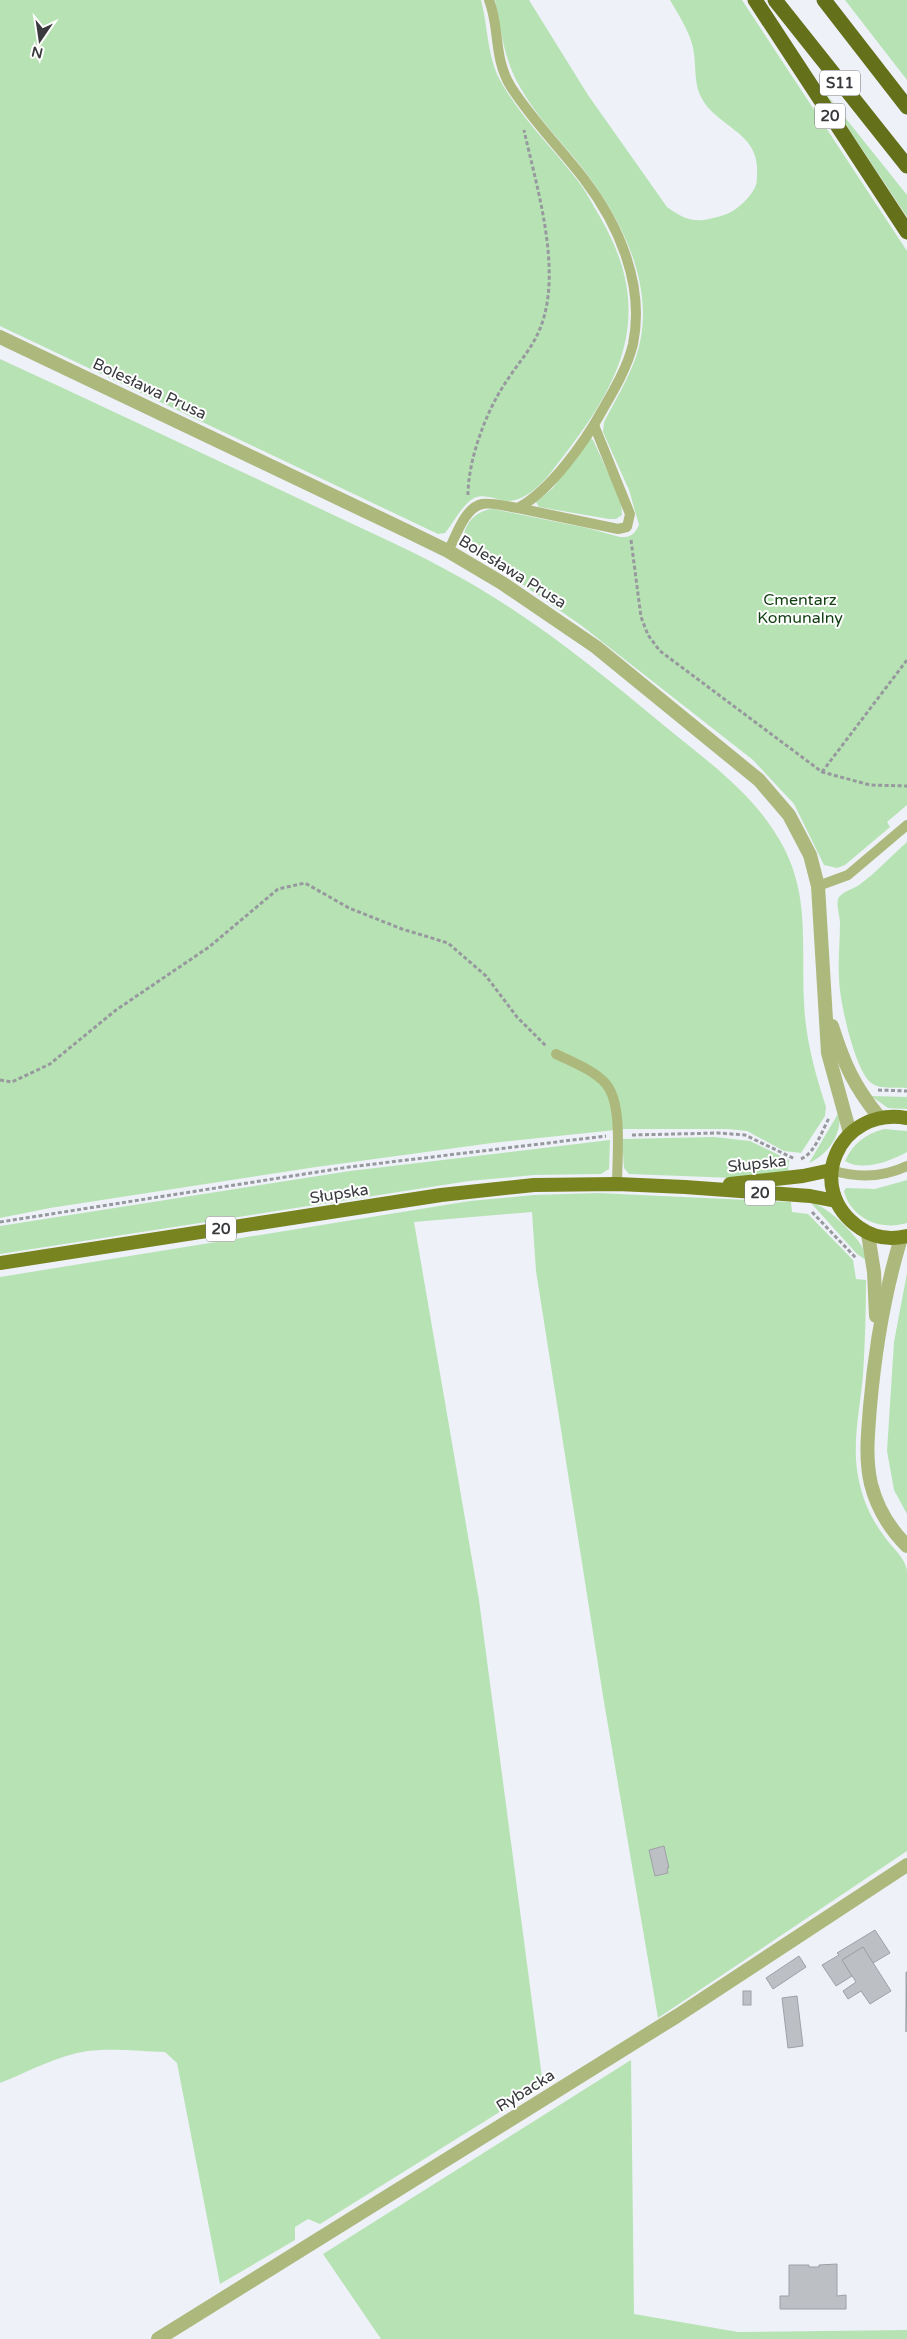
<svg xmlns="http://www.w3.org/2000/svg" width="907" height="2339" viewBox="0 0 907 2339" font-family="'Varela Round',sans-serif">
<style>
.green{fill:#b7e3b4}
.building{fill:#bcbfc4;stroke:#9ea0a6}
.lines{fill:none;stroke-linecap:round;stroke-linejoin:round}
.path{stroke:#97999e;stroke-width:3;stroke-dasharray:4 2.5;stroke-linecap:butt}
.service{stroke:#adb87d;stroke-width:10}
.minor{stroke:#adb87d;stroke-width:14}
.primary{stroke:#778420;stroke-width:14}
.motorway{stroke:#65701a;stroke-width:15}
.labels{text-anchor:middle;stroke-width:4;stroke-linejoin:round;paint-order:stroke}
.shield{fill:#fff;stroke:#747577;stroke-width:1}
.shield-label{font-size:15px;font-weight:bold;fill:#393a3d}
.street-label{font-size:16px;fill:#393a3d;stroke:#fff}
.park-label{font-size:16px;fill:#113f11;stroke:#fff}
</style>
<rect width="100%" height="100%" fill="#eef1f8"/>
<!-- green -->
<g class="green">
<path d="M 0,0 L 481,0 C 488,26 487,56 500,80 C 521,119 555,150 581,185 C 588,195 594,207 600,217 C 658,316 620,385 555,467 C 544,482 527,501 507,501 C 497,500 484,493 474,498 C 462,505 454,522 445,533 L 438,534 L 0,326 Z"/>
<path d="M 495,0 L 529,0 L 588,95 L 667,207 C 689,223 698,223 724,215 C 734,212 747,201 753,191 C 757,185 757,181 757,173 C 760,132 716,127 701,97 C 693,82 697,60 692,44 C 688,29 678,14 670,0 L 742,0 L 907,251 L 907,805 L 887,822 L 890,827 L 845,865 L 837,868 L 824,865 L 794,804 L 753,760 L 582,626 L 509,575 L 468,551 C 456,532 473,510 493,509 L 587,528 L 620,537 C 630,538 635,534 639,525 L 629,490 L 603,432 L 604,422 C 615,401 628,379 636,357 C 659,289 621,217 580,165 C 560,140 535,115 520,87 C 504,60 501,30 495,0 Z"/>
<polygon points="845,0 907,0 907,80"/>
<polygon points="823,90 907,195 907,217"/>
<path d="M 0,359 C 102,406 204,454 306,502 C 358,527 412,550 463,579 C 536,620 602,674 667,728 C 711,764 757,796 784,848 C 810,899 801,946 804,1001 C 805,1037 815,1073 826,1107 L 825,1116 L 801,1153 L 784,1151 L 747,1131 L 728,1129 L 625,1129 L 492,1143 L 316,1167 L 50,1208 L 0,1218 Z"/>
<polygon points="590,438 593,440 621,501 622,515 616,519 609,519 539,507 536,502 553,488"/>
<path d="M 907,842 L 907,1088 C 896,1087 879,1090 870,1082 C 854,1067 839,999 839,977 C 838,959 840,941 840,923 C 840,915 835,904 839,897 C 844,891 853,889 859,885 C 876,873 891,856 907,842 Z"/>
<polygon points="871,1096 907,1097 907,1109 888,1108"/>
<path d="M 839,1112 C 843,1133 828,1155 809,1163 Z"/>
<path d="M 884,1129 L 907,1131 L 907,1152 C 891,1161 862,1172 845,1161 C 853,1143 866,1134 884,1129 Z"/>
<polygon points="714,1137 750,1141 789,1160 788,1171 734,1178 629,1174 624,1168 622,1139"/>
<polygon points="610,1140 609,1169 601,1174 534,1175 469,1181 0,1254 0,1226 350,1171"/>
<path d="M 907,1180 L 907,1223 C 881,1231 851,1219 844,1191 L 846,1188 L 875,1189 Z"/>
<path d="M 598,1193 L 791,1202 L 792,1212 L 808,1214 L 853,1260 L 856,1279 L 866,1280 C 866,1312 865,1343 863,1375 C 860,1410 851,1446 859,1481 C 863,1501 872,1520 884,1536 C 892,1548 904,1556 907,1570 L 907,1851 L 658,2018 L 603,1696 L 536,1271 L 532,1212 L 414,1222 L 479,1600 L 543,2085 L 320,2224 L 308,2219 L 295,2227 L 295,2240 L 220,2284 L 177,2063 L 165,2052 C 140,2051 113,2048 88,2051 C 58,2055 28,2072 0,2083 L 0,1277 L 470,1201 L 534,1195 Z"/>
<path d="M 811,1203 C 825,1204 854,1233 861,1245 C 864,1249 865,1255 866,1260 L 857,1254 Z"/>
<polygon points="907,1273 907,1514 894,1490 887,1451 894,1342"/>
<polygon points="631,2060 634,2314 738,2332 907,2330 907,2339 381,2339 323,2254"/>
</g>
<!-- building -->
<g class="building">
<polygon points="664,1846 669,1868 667,1868 668,1873 655,1876 649,1850"/>
<polygon points="875,1930 890,1953 873,1963 863,1947 842,1960 852,1976 836,1986 822,1965 839,1955 837,1953"/>
<polygon points="863,1947 891,1991 870,2004 861,1991 848,1999 843,1991 856,1982 842,1960"/>
<polygon points="799,1956 806,1967 773,1989 766,1978"/>
<polygon points="906,1972 907,1972 906,2032"/>
<rect x="743" y="1991" width="8" height="14"/>
<polygon points="797,1996 803,2046 788,2048 782,1998"/>
<polygon points="837,2264 837,2296 846,2295 846,2309 780,2309 780,2296 789,2296 789,2265 809,2265 809,2267 819,2267 819,2265"/>
</g>
<g class="lines">
<!-- path -->
<g class="path">
<path d="M 468,495 C 468,461 485,414 504,385 C 515,367 531,350 539,331 C 564,274 537,189 524,130"/>
<polyline points="631,540 641,617 648,635 660,651 822,772 870,785 907,786"/>
<polyline points="822,772 907,660"/>
<polyline points="0,1080 12,1082 50,1064 116,1010 209,947 278,889 305,883 349,908 402,929 448,943 486,976 517,1017 547,1047"/>
<polyline points="878,1090 907,1091"/>
<polyline points="632,1135 718,1133 745,1135 795,1159"/>
<path d="M 801,1159 C 815,1153 822,1131 829,1118"/>
<polyline points="812,1212 856,1258"/>
<polyline points="0,1222 349,1167 606,1136"/>
</g>
<!-- service -->
<g class="service">
<polyline points="518,508 618,529 627,527 630,514 594,425"/>
<path d="M 448,551 C 456,537 464,508 482,504 C 492,502 507,507 518,508 C 550,491 585,442 603,409 C 614,390 628,366 633,344 C 645,285 619,225 584,179 C 560,148 532,120 511,87 C 493,58 500,27 489,0"/>
<polyline points="818,886 848,875 907,825"/>
<path d="M 556,1054 C 572,1062 594,1070 606,1084 C 623,1104 617,1158 617,1184"/>
<path d="M 831,1170 C 857,1178 882,1178 907,1166"/>
</g>
<!-- minor -->
<g class="minor">
<polyline points="0,337 407,531 448,551 502,583 596,647 759,780 789,815 810,855 818,886 828,1053 850,1133"/>
<path d="M 832,1026 C 844,1064 854,1086 879,1117"/>
<polyline points="868,1234 874,1272 876,1316"/>
<path d="M 901,1238 C 884,1294 875,1349 870,1407 C 868,1433 865,1458 871,1484 C 877,1508 890,1529 907,1546"/>
<polyline points="158,2339 677,2016 907,1865"/>
</g>
<!-- primary -->
<g class="primary">
<path d="M 907,1118 C 839,1106 802,1189 860,1228 C 874,1238 890,1240 907,1236"/>
<polyline points="730,1184 803,1176 831,1170"/>
<polyline points="0,1263 441,1195 534,1185 617,1184 685,1187 810,1196 836,1201"/>
</g>
<!-- motorway -->
<g class="motorway">
<polyline points="755,0 907,232"/>
<polyline points="775,0 907,166"/>
<polyline points="824,0 907,107"/>
</g>
</g>
<g class="labels">
<!-- shield labels -->
<g class="shield">
<rect x="820" y="70.5" width="40" height="25" rx="4"/>
<rect x="815" y="103.5" width="30" height="25" rx="4"/>
<rect x="745" y="1180.5" width="30" height="25" rx="4"/>
<rect x="206" y="1216.5" width="30" height="25" rx="4"/>
</g>
<g class="shield-label">
<text x="840" y="88">S11</text>
<text x="830" y="121">20</text>
<text x="760" y="1198">20</text>
<text x="221" y="1234">20</text>
</g>
<!-- street labels -->
<g class="street-label">
<text transform="translate(150 388) rotate(25)" y="6">Bolesława Prusa</text>
<text transform="translate(513 571) rotate(32)" y="6">Bolesława Prusa</text>
<text transform="translate(757 1163) rotate(-6)" y="6">Słupska</text>
<text transform="translate(339 1193) rotate(-9)" y="6">Słupska</text>
<text transform="translate(525 2090) rotate(-32)" y="6">Rybacka</text>
</g>
<!-- park labels -->
<g class="park-label">
<text x="800" y="605">Cmentarz<tspan x="800" dy="18">Komunalny</tspan></text>
</g>
</g>
<!-- north arrow -->
<g transform="translate(40 40) rotate(193)" stroke="#ffffff" stroke-width="4" paint-order="stroke">
<path d="M0-4L9 19L0 12L-9 19Z" fill="#393a3d"/>
<text y="-8" font-size="14" font-weight="bold" text-anchor="middle" fill="#393a3d">N</text>
</g>
</svg>
